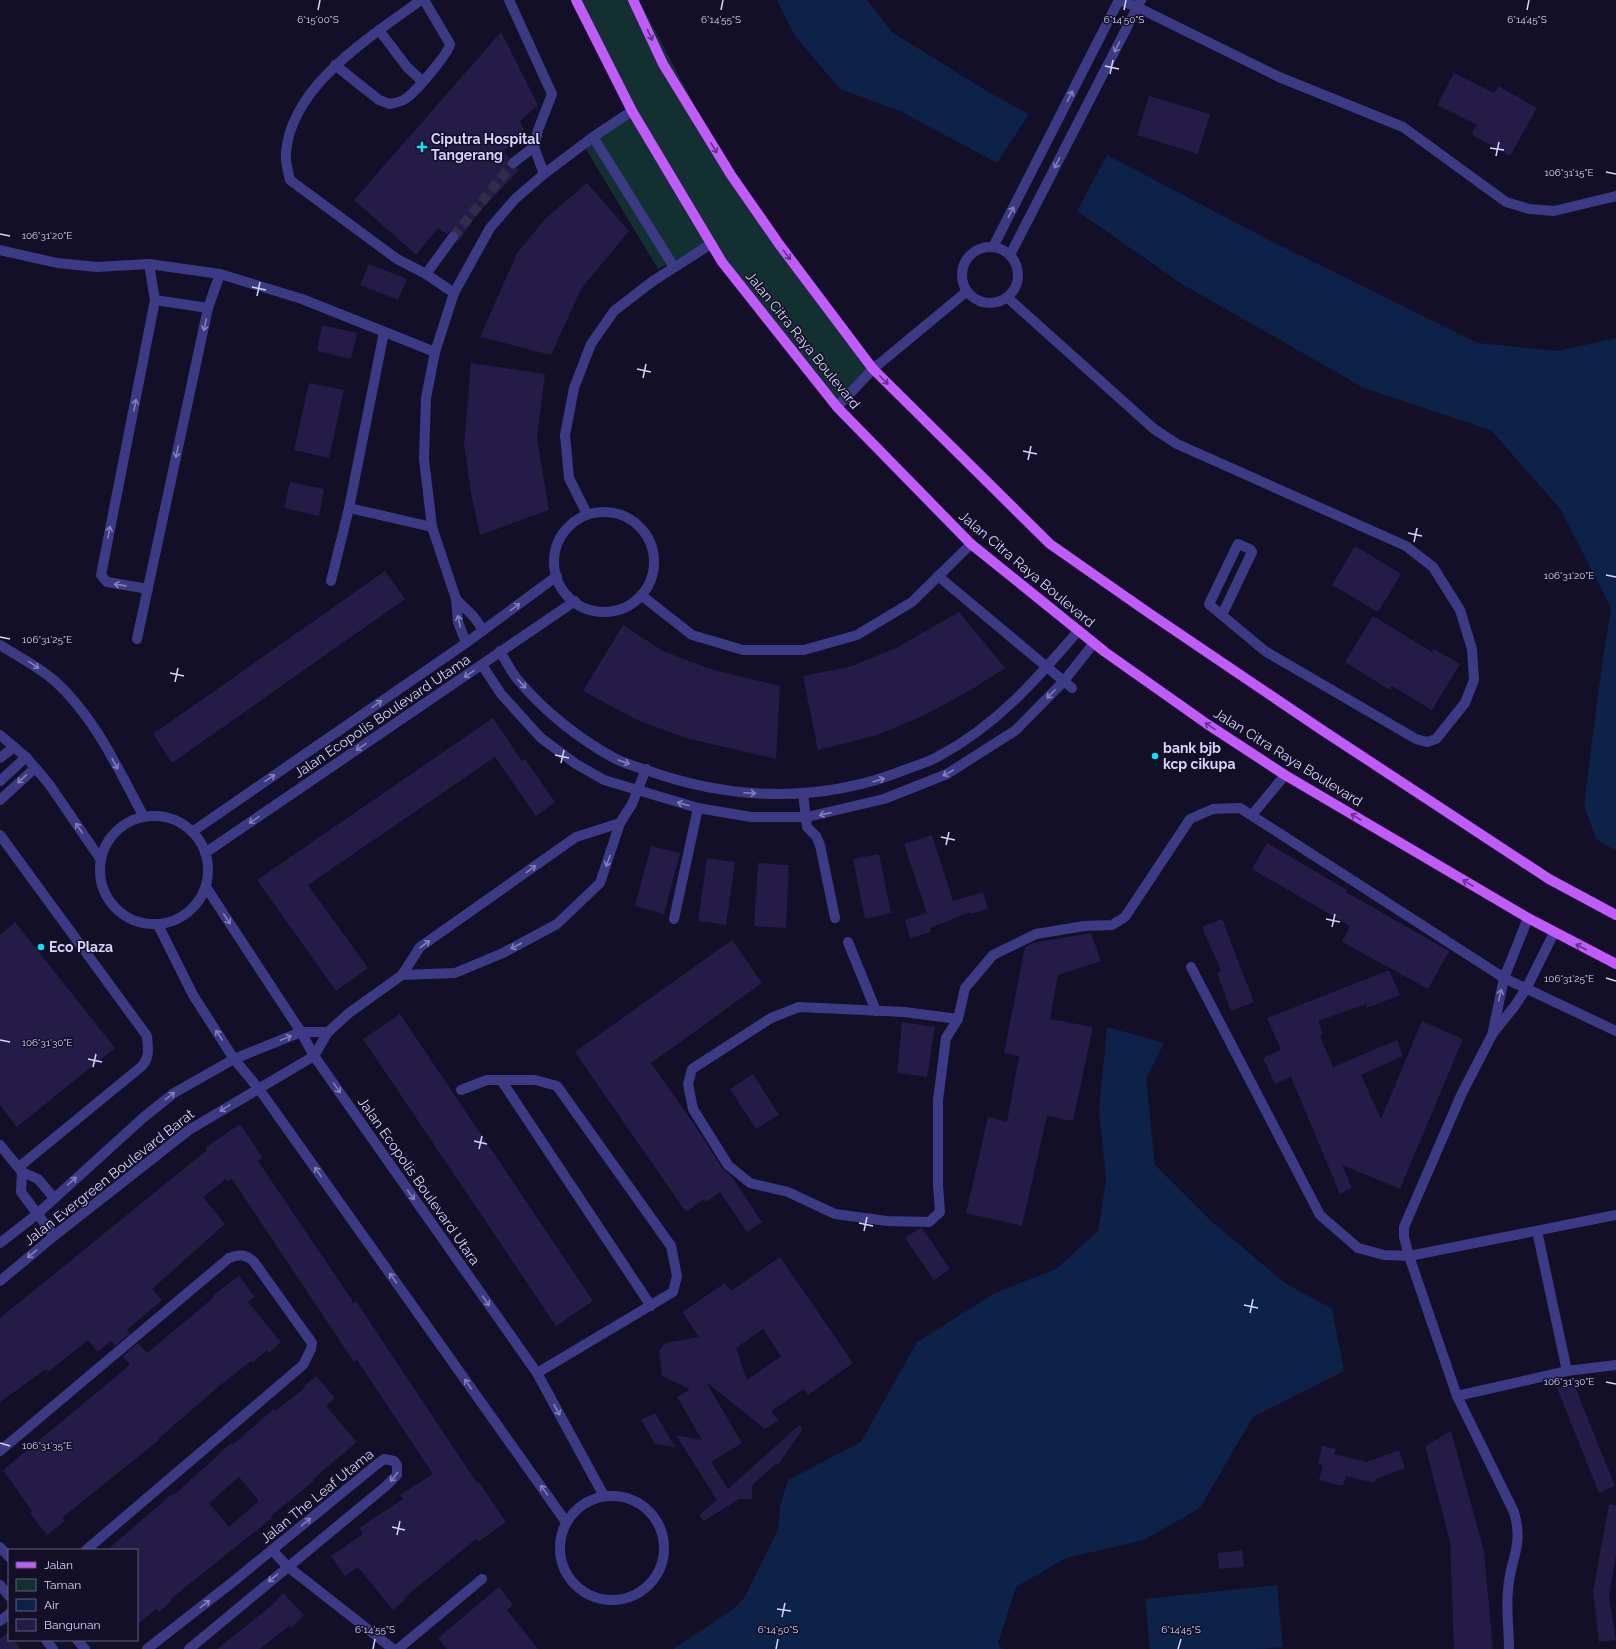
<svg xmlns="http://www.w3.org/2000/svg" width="1616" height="1649" viewBox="0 0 1616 1649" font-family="Raleway,sans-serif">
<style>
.green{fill:#12302f}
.water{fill:#0c2248}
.building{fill:#241b47;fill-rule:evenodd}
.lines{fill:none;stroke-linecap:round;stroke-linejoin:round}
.minor-tunnel{stroke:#312d47;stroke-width:10;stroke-dasharray:10 5;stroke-linecap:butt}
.minor{stroke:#3d3a85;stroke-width:10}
.major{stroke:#c25bff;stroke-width:10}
.oneway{stroke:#623188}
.oneway2{stroke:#837fbc}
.ticks{fill:none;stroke:#d9d4ff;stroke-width:1.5}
.poi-dot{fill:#00e5ff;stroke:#130f26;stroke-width:1.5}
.labels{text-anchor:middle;stroke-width:3;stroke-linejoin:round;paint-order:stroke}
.poi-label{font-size:14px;font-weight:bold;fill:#d9d4ff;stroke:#130f26;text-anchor:start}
.street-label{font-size:14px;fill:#d9d4ff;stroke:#130f26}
.ticks-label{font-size:10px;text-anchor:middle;fill:#d9d4ff;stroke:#130f26;stroke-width:3;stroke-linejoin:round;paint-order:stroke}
</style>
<rect width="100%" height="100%" fill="#130f26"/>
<!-- green -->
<g class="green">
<polygon points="573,0 639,0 731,175 872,368 836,408 723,261"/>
<polygon points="631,114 709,243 658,269 584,146"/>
</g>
<!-- water -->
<g class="water">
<polygon points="777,0 867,0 892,32 990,93 1029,114 997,163 900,111 840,89 795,36"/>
<polygon points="1107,155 1269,240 1478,343 1557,351 1616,338 1616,851 1596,839 1584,805 1601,672 1611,608 1561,510 1491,430 1364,388 1182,284 1077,211"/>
<polygon points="1107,1027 1164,1043 1146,1079 1155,1165 1211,1221 1285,1283 1332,1309 1344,1371 1253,1417 1200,1508 1144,1540 1066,1558 1016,1587 998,1643 1002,1649 673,1649 732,1610 745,1597 778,1529 780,1506 788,1480 861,1442 917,1342 995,1293 1056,1269 1098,1231 1106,1180 1099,1110"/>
<polygon points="1277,1585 1283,1647 1260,1649 1150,1649 1145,1599"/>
</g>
<!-- building -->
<g class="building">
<polygon points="501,32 538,105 520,121 524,129 504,152 509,158 507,163 508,167 513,169 517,168 519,170 477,214 459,241 459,235 456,232 451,231 447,234 438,228 416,255 354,200"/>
<polygon points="1454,73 1494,93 1498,86 1537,108 1510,156 1471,134 1477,125 1437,105"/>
<polygon points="1149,96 1210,114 1198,154 1137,135"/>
<polygon points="587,183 629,231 581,289 551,355 480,337 517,253 546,218"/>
<polygon points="369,264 407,279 398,300 360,285"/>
<polygon points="322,325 357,333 351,359 317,351"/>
<polygon points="471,363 545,374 537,439 549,510 480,535 471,493 464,444"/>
<polygon points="309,383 344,390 329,458 294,450"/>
<polygon points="290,482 324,489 319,516 284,508"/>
<polygon points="1355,546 1401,574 1378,612 1332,585"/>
<polygon points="385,571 405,599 172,763 153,734"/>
<polygon points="959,612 1005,668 969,691 925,715 877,735 818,750 803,676 849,667 896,648"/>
<polygon points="1373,616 1432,652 1434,649 1460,664 1432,710 1392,686 1390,690 1345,662"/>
<polygon points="623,625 663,651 710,669 780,686 776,759 686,738 637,720 583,691"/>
<polygon points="493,718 522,761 525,759 555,802 536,816 495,757 308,885 368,968 336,991 257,880"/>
<polygon points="932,835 953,901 983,892 988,909 971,914 970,912 930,928 931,932 910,938 905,920 927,913 904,844"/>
<polygon points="1267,843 1347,890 1346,892 1449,951 1428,989 1342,942 1350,926 1252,869"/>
<polygon points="651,846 680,853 664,914 635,906"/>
<polygon points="879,854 891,913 865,919 853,859"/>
<polygon points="707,858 735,862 726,925 698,921"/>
<polygon points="758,863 789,865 786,928 754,926"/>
<polygon points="1222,919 1254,1002 1231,1011 1217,973 1221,971 1202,927"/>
<polygon points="15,922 115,1048 17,1127 0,1105 0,935"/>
<polygon points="1091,933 1101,961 1058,975 1050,1019 1093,1027 1073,1121 1047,1116 1022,1226 966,1213 988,1117 1007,1122 1019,1056 1004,1053 1025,947 1033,943"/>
<polygon points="732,940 762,983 651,1063 696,1127 722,1168 732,1177 762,1222 747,1232 720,1192 706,1202 704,1199 686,1212 575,1052"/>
<polygon points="1389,970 1400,995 1367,1008 1366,1004 1318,1021 1323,1034 1320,1036 1333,1067 1397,1040 1403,1056 1361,1075 1381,1119 1422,1021 1463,1039 1400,1189 1342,1165 1352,1188 1340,1194 1291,1077 1275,1084 1263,1058 1281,1050 1267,1018"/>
<polygon points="400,1014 593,1301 556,1326 363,1039"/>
<polygon points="902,1022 935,1027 927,1077 897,1073"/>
<polygon points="753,1074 779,1115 756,1129 730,1089"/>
<polygon points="240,1124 263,1158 258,1161 354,1303 356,1301 477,1483 479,1482 506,1522 478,1542 476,1539 404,1598 405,1600 393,1610 358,1567 345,1576 331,1556 363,1534 359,1528 403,1499 400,1495 433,1474 357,1360 354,1362 232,1179 228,1182 226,1179 203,1197 225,1224 152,1289 162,1300 127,1330 130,1333 115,1346 111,1341 98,1352 88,1340 48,1372 46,1369 0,1402 0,1318 207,1150 205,1148"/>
<polygon points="920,1228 922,1228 950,1269 934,1280 905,1238"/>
<path d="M 780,1257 L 853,1363 L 808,1395 L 804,1389 L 771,1411 L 779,1420 L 765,1429 L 706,1382 L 742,1443 L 711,1462 L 728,1489 L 799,1425 L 803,1429 L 778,1465 L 776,1464 L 752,1485 L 752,1499 L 739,1499 L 704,1521 L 699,1515 L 717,1500 L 676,1435 L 702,1440 L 677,1397 L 690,1389 L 662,1376 L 659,1351 L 665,1343 L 699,1337 L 682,1312 L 725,1283 L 731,1291 ZM 763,1329 L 781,1356 L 747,1380 L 736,1348 Z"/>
<polygon points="239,1276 255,1297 248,1302 281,1342 269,1353 267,1350 252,1363 251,1361 218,1387 158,1439 159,1440 62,1518 65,1521 47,1535 30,1513 32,1511 3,1470 130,1365 123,1356 138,1343 147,1353 213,1298 212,1296"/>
<path d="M 316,1376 L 335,1398 L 326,1406 L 357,1442 L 313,1479 L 314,1481 L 271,1516 L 272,1518 L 177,1594 L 171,1599 L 172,1601 L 159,1612 L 156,1609 L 137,1625 L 137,1550 L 107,1550 L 172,1494 L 173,1496 L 231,1443 L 232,1445 L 274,1409 L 275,1411 L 305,1388 L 303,1387 ZM 239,1477 L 259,1501 L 229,1527 L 209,1503 Z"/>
<polygon points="1573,1382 1615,1486 1599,1493 1557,1388"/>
<polygon points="655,1413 675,1447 655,1444 641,1420"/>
<polygon points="1451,1431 1484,1551 1493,1649 1454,1649 1450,1541 1425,1446"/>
<polygon points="1322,1446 1336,1449 1334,1454 1367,1462 1399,1450 1405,1468 1376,1479 1375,1483 1346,1476 1343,1486 1319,1480 1323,1465 1318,1464"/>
<polygon points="1609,1504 1616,1505 1616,1555 1609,1596 1616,1640 1599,1642 1593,1592"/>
<polygon points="1242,1550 1244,1567 1219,1569 1218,1553"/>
<polygon points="499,1587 513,1605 507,1610 538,1649 447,1649 438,1638"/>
<polygon points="283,1593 304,1615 291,1628 289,1626 260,1649 217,1649 271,1606"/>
<polygon points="8,1632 9,1640 14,1640 21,1649 0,1649 0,1639"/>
</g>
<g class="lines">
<!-- minor-tunnel -->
<polyline class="minor-tunnel" points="453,237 513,163"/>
<!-- minor -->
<g class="minor">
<path d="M 421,0 C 372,36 291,85 286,153 C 285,161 288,172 290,180 L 397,259 L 426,274 L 454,293"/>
<polyline points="509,0 552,94 538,130 534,147 544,174"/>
<polyline points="1119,0 1137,7 1279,77 1403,127 1506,202 1529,209 1554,211 1616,196"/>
<polyline points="379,30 407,67 422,81"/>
<path d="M 335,65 L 379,100 L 390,104 C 394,103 401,102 405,99 C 414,94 449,53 450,44 L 424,0"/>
<polyline points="593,137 674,267"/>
<polyline points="513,163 534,147"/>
<circle cx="990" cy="275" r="28"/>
<polyline points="993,247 1119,0"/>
<polyline points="0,250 57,263 97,267 149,264 220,274 302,299 435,352"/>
<polyline points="1010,255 1141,0"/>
<polyline points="426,274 453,237"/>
<polyline points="1008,298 1154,429 1177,444 1406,546 1433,567 1460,610 1472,649 1474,680 1465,703 1436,739 1427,742 1416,739 1265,651 1211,606 1209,604 1238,544 1250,549 1252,552 1222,615"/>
<polyline points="155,300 208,308"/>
<polyline points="837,407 873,369 966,292"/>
<polyline points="349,508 432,527"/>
<circle cx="604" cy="562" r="50"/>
<polyline points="587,514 569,478 565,435 574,388 591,344 614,311 653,281 711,244"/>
<polyline points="938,576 1072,688"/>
<polyline points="331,581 349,508 384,332"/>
<polyline points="148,589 107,582 101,575 155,300 149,264"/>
<polyline points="641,595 692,635 743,650 804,650 857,635 912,602 971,544"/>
<polyline points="456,599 458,622 466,643"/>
<polyline points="483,630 474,617 456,599 432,527 424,459 426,398 435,352 454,293 490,228 515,199 544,174 593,137 632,111"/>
<polyline points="137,639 208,308 220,274"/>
<path d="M 0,645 C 19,657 39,667 56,682 C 96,719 118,769 144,817"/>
<path d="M 500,651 C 506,661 511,672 518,680 C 544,711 579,739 614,758 C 625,764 638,767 649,771 C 734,801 823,803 907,769 C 918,765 929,762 939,756 C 997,725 1036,680 1078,631"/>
<polyline points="482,665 501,694 541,738 576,764 604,780 698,808 751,817 807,817 884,799 947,774 1016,730 1063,682 1094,643"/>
<polyline points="0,735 26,757 49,784 101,860"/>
<polyline points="0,758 14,747"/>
<polyline points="0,781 26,757"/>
<polyline points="803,793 807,827 816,836 820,845 835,918"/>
<polyline points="0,800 35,768"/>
<polyline points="1252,815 1285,775"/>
<circle cx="154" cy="870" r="54"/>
<polyline points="192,832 466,643 557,576"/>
<path d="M 0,835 L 147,1036 C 148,1048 150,1057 142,1066 L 19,1167"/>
<polyline points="205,853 575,601"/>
<polyline points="206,887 301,1032 314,1056 537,1373 604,1496"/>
<polyline points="674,919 698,808"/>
<polyline points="158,925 193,995 234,1059 259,1089 566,1522"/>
<polyline points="848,942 876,1011"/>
<polyline points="1191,967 1320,1215 1358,1248 1384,1255 1409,1256 1616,1215"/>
<polyline points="402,975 455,973 503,953 557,924 600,883 620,823 632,804 646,769"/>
<polyline points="958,1019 904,1012 799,1007 771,1018 692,1069 688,1084 693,1109 728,1165 750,1183 788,1192 835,1214 887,1221 929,1222 940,1212 938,1185 938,1100 946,1038 958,1019 965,988 993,955 1036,934 1084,926 1112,925 1125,917 1190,819 1213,809 1240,808 1504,978 1616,1031"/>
<polyline points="1493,1031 1504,978 1528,918"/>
<polyline points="501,1080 651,1306"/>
<polyline points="461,1090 487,1080 535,1080 557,1086 671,1246 677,1276 673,1292 537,1373"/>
<polyline points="0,1145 22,1172 38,1179 54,1198"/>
<polyline points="22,1172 21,1192 54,1236"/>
<polyline points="1537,1231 1567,1371"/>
<polyline points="0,1243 36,1215 144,1117 174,1093 234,1059 301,1032 328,1032"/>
<polyline points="0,1281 54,1236 189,1130 314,1056 328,1032 349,1013 402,975 420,947 576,837 620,823"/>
<polyline points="1457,1396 1567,1371 1616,1365"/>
<path d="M 0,1451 L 229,1258 C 239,1254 246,1254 254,1262 L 312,1343 L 311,1349 L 303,1365 L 86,1550"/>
<circle cx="612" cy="1548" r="52"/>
<polyline points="0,1547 9,1557"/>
<polyline points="272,1550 287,1566 393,1649"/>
<polyline points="0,1585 9,1596"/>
<polyline points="0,1621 9,1614"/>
<polyline points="46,1640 53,1649"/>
<polyline points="77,1640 85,1649"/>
<polyline points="147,1649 234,1581 376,1465 384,1459 394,1461 397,1465 397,1475 386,1486 189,1649"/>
<polyline points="398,1649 482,1579"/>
<path d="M 1509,1649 C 1509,1630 1506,1609 1508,1590 C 1510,1558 1524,1548 1514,1512 L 1457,1396 L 1409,1256 L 1404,1237 L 1404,1227 L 1462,1093 L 1493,1033 L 1514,1007 L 1526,989 L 1554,933"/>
</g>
<!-- major -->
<g class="major">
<polyline points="576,0 632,111 722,262 837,407 971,544 1105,652 1207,724 1285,775 1528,918 1616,964"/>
<polyline points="633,0 663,64 731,175 779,244 873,369 1050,544 1146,611 1322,730 1549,879 1616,915"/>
</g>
</g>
<!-- one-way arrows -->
<defs><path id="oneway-shaft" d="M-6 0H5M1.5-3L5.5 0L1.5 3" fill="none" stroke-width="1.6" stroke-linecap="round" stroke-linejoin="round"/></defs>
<g class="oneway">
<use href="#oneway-shaft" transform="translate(650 35) rotate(65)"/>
<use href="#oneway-shaft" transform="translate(714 148) rotate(59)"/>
<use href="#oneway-shaft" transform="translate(787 255) rotate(53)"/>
<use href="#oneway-shaft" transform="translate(884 380) rotate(45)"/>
<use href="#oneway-shaft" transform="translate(1210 726) rotate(-146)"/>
<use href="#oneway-shaft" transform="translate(1356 817) rotate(-149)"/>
<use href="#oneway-shaft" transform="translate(1468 883) rotate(-149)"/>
<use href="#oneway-shaft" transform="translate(1581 947) rotate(-153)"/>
</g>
<g class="oneway2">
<use href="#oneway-shaft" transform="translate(1117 47) rotate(117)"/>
<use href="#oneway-shaft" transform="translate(1070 96) rotate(-63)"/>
<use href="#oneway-shaft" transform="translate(1057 163) rotate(117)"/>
<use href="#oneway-shaft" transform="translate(1011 212) rotate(-63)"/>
<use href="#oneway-shaft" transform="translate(205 325) rotate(102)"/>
<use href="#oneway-shaft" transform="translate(135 405) rotate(-79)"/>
<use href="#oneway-shaft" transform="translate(177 452) rotate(102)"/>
<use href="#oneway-shaft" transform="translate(109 532) rotate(-79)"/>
<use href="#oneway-shaft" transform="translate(120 585) rotate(-172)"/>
<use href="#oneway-shaft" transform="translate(515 607) rotate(-36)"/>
<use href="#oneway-shaft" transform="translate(459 621) rotate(-102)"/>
<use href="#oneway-shaft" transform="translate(34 665) rotate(35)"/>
<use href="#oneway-shaft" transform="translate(469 674) rotate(146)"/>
<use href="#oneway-shaft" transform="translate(522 684) rotate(47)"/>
<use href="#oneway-shaft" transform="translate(1051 694) rotate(135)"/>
<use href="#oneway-shaft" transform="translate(377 704) rotate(-35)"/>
<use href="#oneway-shaft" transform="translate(361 747) rotate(146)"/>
<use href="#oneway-shaft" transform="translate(624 762) rotate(19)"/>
<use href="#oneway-shaft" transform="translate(115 764) rotate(62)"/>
<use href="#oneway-shaft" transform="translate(948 773) rotate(152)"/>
<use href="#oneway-shaft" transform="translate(270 778) rotate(-35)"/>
<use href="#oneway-shaft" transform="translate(22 779) rotate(137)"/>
<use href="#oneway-shaft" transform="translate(879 780) rotate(-17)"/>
<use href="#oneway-shaft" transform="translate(750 793) rotate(3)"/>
<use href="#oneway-shaft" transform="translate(683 804) rotate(-165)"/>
<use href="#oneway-shaft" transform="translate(825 814) rotate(167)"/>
<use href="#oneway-shaft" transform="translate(254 820) rotate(146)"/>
<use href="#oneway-shaft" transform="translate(79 828) rotate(-124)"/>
<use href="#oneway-shaft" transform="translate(608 861) rotate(111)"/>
<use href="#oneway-shaft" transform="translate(531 869) rotate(-36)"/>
<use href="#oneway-shaft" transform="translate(227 919) rotate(57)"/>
<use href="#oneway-shaft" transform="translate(425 944) rotate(-37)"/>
<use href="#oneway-shaft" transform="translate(516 946) rotate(152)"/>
<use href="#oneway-shaft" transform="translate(1500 995) rotate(-77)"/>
<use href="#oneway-shaft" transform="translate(219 1035) rotate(-123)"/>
<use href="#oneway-shaft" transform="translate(286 1038) rotate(-22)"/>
<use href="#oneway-shaft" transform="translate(337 1088) rotate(55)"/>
<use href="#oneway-shaft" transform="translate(170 1096) rotate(-38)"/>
<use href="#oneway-shaft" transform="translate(225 1108) rotate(149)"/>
<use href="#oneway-shaft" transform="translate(318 1172) rotate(-125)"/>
<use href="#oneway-shaft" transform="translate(72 1181) rotate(-42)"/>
<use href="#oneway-shaft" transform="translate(411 1195) rotate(55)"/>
<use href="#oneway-shaft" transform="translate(32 1254) rotate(140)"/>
<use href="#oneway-shaft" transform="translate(393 1278) rotate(-125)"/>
<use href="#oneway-shaft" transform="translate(486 1301) rotate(55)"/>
<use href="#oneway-shaft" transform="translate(468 1384) rotate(-125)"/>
<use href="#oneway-shaft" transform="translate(557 1410) rotate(61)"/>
<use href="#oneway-shaft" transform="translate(394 1477) rotate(129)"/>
<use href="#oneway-shaft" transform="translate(544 1490) rotate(-125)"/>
<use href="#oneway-shaft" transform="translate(306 1522) rotate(-39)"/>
<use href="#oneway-shaft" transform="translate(273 1578) rotate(140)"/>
<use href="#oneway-shaft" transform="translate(205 1604) rotate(-38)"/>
</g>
<!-- ticks -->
<path class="ticks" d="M 318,10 L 320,0M 721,10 L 723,0M 1124,10 L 1126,0M 1527,10 L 1529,0M 1105,66 L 1119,69M 1110,74 L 1113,60M 1490,148 L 1504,150M 1496,156 L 1499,142M 1606,172 L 1616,174M 0,234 L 10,236M 252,287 L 266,290M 257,296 L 260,282M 637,369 L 651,372M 643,378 L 646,364M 1023,451 L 1037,454M 1028,460 L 1031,446M 1408,533 L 1422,536M 1414,542 L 1417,528M 1606,575 L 1616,577M 0,637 L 10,639M 170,673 L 184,676M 175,682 L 178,668M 555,755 L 569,758M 561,763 L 564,750M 941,837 L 955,840M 946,845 L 949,832M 1326,919 L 1340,922M 1332,927 L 1335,914M 1606,978 L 1616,981M 0,1040 L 10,1042M 88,1059 L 102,1062M 93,1067 L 96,1054M 474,1141 L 487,1144M 479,1149 L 482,1136M 859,1223 L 873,1226M 864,1231 L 867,1217M 1244,1305 L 1258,1308M 1250,1313 L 1253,1299M 1606,1382 L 1616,1384M 0,1443 L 10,1446M 392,1527 L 405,1530M 397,1535 L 400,1521M 777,1609 L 791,1611M 782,1617 L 785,1603M 373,1649 L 375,1639M 776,1649 L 778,1639M 1178,1649 L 1181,1639"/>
<!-- markers -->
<g class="poi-dot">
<path d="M420 141h4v4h4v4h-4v4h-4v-4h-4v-4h4z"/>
<circle cx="1155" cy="756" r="4"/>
<circle cx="41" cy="947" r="4"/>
</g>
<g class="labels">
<!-- poi labels -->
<g class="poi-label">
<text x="431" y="144">Ciputra Hospital<tspan x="431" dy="16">Tangerang</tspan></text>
<text x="1163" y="753">bank bjb<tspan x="1163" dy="16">kcp cikupa</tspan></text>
<text x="49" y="952">Eco Plaza</text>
</g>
<!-- street labels -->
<g class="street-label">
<text transform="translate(803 340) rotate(51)" y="5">Jalan Citra Raya Boulevard</text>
<text transform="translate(1027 569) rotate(40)" y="5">Jalan Citra Raya Boulevard</text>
<text transform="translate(382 716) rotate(-34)" y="5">Jalan Ecopolis Boulevard Utama</text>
<text transform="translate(1288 757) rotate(32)" y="5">Jalan Citra Raya Boulevard</text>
<text transform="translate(109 1177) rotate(-38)" y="5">Jalan Evergreen Boulevard Barat</text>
<text transform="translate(419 1181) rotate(55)" y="5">Jalan Ecopolis Boulevard Utara</text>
<text transform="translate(317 1496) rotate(-39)" y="5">Jalan The Leaf Utama</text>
</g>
</g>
<g class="ticks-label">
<text x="318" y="23">6°15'00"S</text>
<text x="721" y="23">6°14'55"S</text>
<text x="1124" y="23">6°14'50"S</text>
<text x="1527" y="23">6°14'45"S</text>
<text x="1569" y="176">106°31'15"E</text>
<text x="47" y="239">106°31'20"E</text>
<text x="1569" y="579">106°31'20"E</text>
<text x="47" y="643">106°31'25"E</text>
<text x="1569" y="982">106°31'25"E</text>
<text x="47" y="1046">106°31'30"E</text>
<text x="1569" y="1385">106°31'30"E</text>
<text x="47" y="1449">106°31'35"E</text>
<text x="375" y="1633">6°14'55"S</text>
<text x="778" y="1633">6°14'50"S</text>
<text x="1181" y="1633">6°14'45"S</text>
</g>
<!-- legend -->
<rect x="8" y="1549" width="130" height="92" fill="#130f26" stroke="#625e7d"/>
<rect x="16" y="1562" width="20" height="6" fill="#c25bff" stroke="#625e7d"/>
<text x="44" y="1569" font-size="12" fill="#d9d4ff">Jalan</text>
<rect x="16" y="1579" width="20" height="12" fill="#12302f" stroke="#625e7d"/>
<text x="44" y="1589" font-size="12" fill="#d9d4ff">Taman</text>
<rect x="16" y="1599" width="20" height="12" fill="#0c2248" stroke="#625e7d"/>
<text x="44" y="1609" font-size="12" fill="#d9d4ff">Air</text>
<rect x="16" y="1619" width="20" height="12" fill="#241b47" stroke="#625e7d"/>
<text x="44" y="1629" font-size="12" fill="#d9d4ff">Bangunan</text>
</svg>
